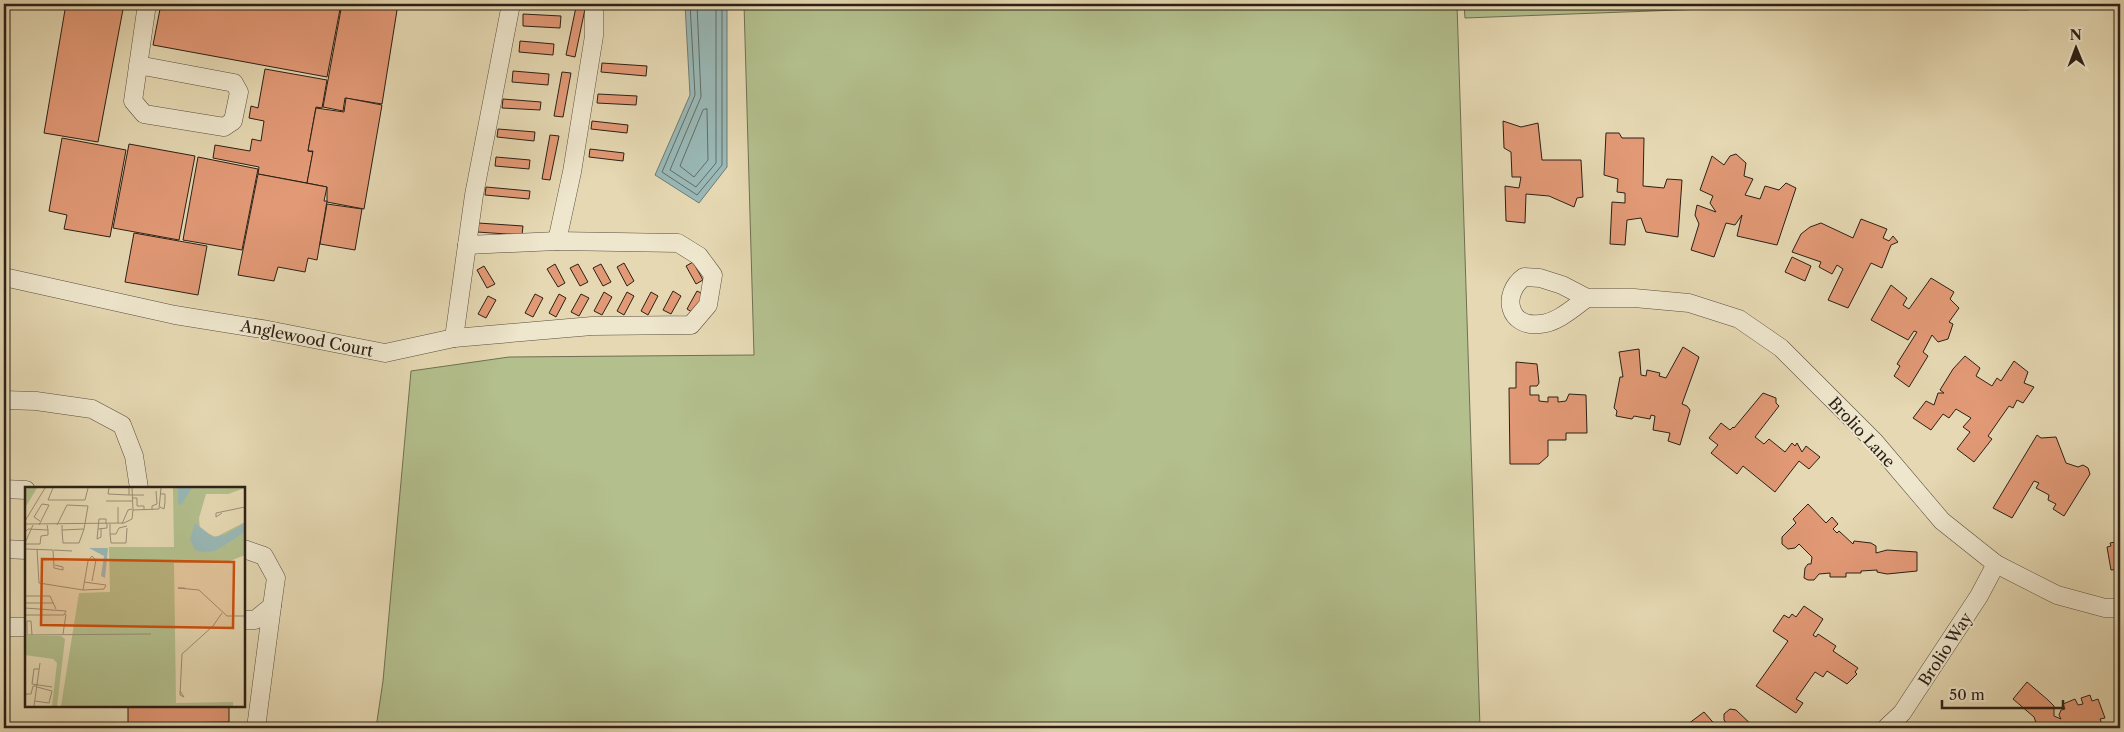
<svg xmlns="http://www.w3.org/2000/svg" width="2124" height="732" viewBox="0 0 2124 732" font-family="'Libre Caslon Text',serif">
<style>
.green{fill:#b3bf8d;stroke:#707052}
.water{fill:#99b8b6;stroke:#6d7b76}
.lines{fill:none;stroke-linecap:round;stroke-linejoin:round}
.shore{stroke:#626c66;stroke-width:1}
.building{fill:#e29976;stroke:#2c2016}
.minor-casing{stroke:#5a4e3d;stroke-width:19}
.minor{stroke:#eee6cd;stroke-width:18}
.labels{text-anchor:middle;stroke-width:4;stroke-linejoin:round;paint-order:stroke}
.street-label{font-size:16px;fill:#2c2016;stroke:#eee6cd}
.inset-road{fill:none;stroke:#9b8e74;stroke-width:1}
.view{fill:#cc500e;fill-opacity:0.15;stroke:#cc500e;stroke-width:2.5}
.inset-edge{fill:none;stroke:#2c2016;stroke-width:2.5}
</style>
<rect width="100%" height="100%" fill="#e5d8b2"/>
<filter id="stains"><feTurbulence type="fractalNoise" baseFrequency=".004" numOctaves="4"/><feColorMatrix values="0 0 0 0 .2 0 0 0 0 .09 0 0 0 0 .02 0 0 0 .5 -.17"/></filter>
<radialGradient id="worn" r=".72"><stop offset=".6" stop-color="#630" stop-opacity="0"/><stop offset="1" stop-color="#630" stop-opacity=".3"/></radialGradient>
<!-- green -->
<g class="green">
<polygon points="744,4 1457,4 1480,728 376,728 383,681 411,371 509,357 754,355"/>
<polygon points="1464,4 2041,4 2028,10 1731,8 1465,18"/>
</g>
<!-- water -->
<polygon class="water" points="685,4 727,4 727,167 699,203 655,175 690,95"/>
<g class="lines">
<!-- shore -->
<g class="shore">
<polyline points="690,4 695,95 662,172 697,195 722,165 722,4"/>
<polyline points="697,4 701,97 670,170 696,187 716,163 716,4"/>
<polygon points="707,109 708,160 694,177 680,166 703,110"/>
</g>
</g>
<!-- building -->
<g class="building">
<polygon points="66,4 124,4 98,142 44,133"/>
<polygon points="161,4 341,4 327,77 153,45"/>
<polygon points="342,4 398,4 382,104 345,98 343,111 323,107"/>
<polygon points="576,7 585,9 575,57 566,55"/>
<polygon points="523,14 561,16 560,28 523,26"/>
<polygon points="520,41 554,44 553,55 519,52"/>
<polygon points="602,63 647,66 646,76 601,72"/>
<polygon points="265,69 327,80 322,108 316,107 308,151 313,152 307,183 258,174 259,167 213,158 215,145 250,151 252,139 261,141 264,121 249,118 251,106 258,108"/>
<polygon points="513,71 549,74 548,85 512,82"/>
<polygon points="562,72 571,73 563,117 554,116"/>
<polygon points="598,94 637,96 636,105 597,103"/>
<polygon points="346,98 382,105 364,209 327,202 327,187 307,183 313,151 308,151 316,108 344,112"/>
<polygon points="503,99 541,102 540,110 502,108"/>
<polygon points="592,121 628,125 627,133 591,129"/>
<polygon points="1503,121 1521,127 1538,123 1542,160 1581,160 1583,197 1577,198 1574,207 1549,196 1526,194 1525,223 1506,221 1505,186 1519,188 1521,177 1512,177 1511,152 1504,148"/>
<polygon points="498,129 535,132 534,141 497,137"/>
<polygon points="1606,133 1619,133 1622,138 1644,138 1643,186 1664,188 1667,179 1682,180 1678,237 1646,232 1641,218 1627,220 1625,245 1610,244 1612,202 1625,203 1625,193 1617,192 1618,179 1604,175"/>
<polygon points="550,135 559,136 550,180 542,179"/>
<polygon points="62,138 126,150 110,237 64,229 67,215 49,211"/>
<polygon points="129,144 195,156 179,240 113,228"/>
<polygon points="590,149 624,153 623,161 589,157"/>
<polygon points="1736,154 1746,163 1744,176 1753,179 1745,195 1760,199 1765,186 1779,190 1786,183 1796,188 1777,245 1737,236 1742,215 1735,225 1726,223 1714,257 1691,250 1699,224 1695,215 1697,205 1716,212 1710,203 1713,196 1700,190 1712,156 1724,165 1730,156"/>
<polygon points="198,157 258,169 242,250 183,240"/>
<polygon points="496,157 530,160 529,169 495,166"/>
<polygon points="258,174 327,187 324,201 327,201 317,260 308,258 305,272 278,267 274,281 238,275"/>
<polygon points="486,187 530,191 529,199 485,195"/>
<polygon points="327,204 362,209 355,250 320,244"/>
<polygon points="1861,219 1887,229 1883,238 1889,241 1893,236 1898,242 1891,245 1882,268 1871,263 1848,308 1828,300 1843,269 1837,265 1832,274 1819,267 1821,262 1792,252 1801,234 1810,227 1821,223 1853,238"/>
<polygon points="478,223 523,226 522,235 477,232"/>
<polygon points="134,233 207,246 198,295 125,282"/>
<polygon points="1792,257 1811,266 1805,281 1785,272"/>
<polygon points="693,262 703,280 696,284 686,266"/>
<polygon points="624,263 634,281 627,286 617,267"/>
<polygon points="555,264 565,283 558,287 547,269"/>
<polygon points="578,264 588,282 580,286 570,268"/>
<polygon points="601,264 611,282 603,286 593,268"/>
<polygon points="484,266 495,284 487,288 477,270"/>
<polygon points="1931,278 1954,292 1950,299 1959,308 1949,322 1953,324 1948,339 1938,342 1932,335 1923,352 1928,356 1909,387 1894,376 1900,366 1897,364 1917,332 1914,331 1908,340 1871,320 1891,285 1907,298 1903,305 1909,309"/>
<polygon points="673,291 681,296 671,314 663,310"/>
<polygon points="697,291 705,295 695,314 687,309"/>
<polygon points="604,292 612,297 602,315 594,311"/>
<polygon points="627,292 634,296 624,315 617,311"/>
<polygon points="651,292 658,296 648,315 641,311"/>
<polygon points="535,294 543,298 533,317 525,313"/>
<polygon points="559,294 566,298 556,317 549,313"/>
<polygon points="581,294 589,298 579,316 571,312"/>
<polygon points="488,296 496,300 486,318 478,314"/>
<polygon points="1683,347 1699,357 1682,404 1687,406 1690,410 1680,445 1668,441 1670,433 1653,430 1655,416 1651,415 1650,419 1634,416 1632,419 1616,416 1617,411 1614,408 1620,377 1623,377 1619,352 1639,349 1641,375 1646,376 1647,370 1660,373 1659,376 1666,378"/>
<polygon points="1965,356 1980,368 1976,376 1992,386 1997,378 2001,381 2014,361 2028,372 2024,383 2034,387 2023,403 2017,400 2013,408 2009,406 1988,436 1992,439 1974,462 1957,449 1970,432 1963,427 1971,418 1956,409 1949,418 1943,414 1931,430 1913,418 1926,401 1934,405 1938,393 1944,393 1940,390 1953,369"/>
<polygon points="1516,362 1537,364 1539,383 1537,386 1530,386 1530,395 1539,395 1539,401 1548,402 1548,397 1558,397 1558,402 1566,401 1569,394 1586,395 1587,433 1566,433 1566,440 1548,440 1548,456 1539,464 1510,464 1509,388 1516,388"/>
<polygon points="1763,393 1776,398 1776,403 1779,406 1755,437 1764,444 1769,439 1785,452 1792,443 1795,446 1797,443 1802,452 1806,446 1820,457 1809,469 1799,461 1775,492 1743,466 1737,474 1711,453 1718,445 1709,438 1721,423 1730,430 1733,427 1734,428"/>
<polygon points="2037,435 2041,438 2056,437 2066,463 2078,467 2083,465 2088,468 2090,474 2064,516 2053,509 2056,504 2048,500 2049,495 2036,488 2039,483 2034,481 2012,518 1993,508"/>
<polygon points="1808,504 1826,523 1832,517 1838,524 1833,529 1837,533 1839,531 1853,544 1854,541 1871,543 1876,546 1876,553 1887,550 1917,552 1917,571 1887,574 1877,572 1877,570 1861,571 1861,573 1846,573 1846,577 1830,577 1830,573 1819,574 1814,580 1808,580 1804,578 1805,568 1808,564 1811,564 1812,557 1799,544 1795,548 1788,549 1782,544 1782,537 1796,523 1793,519"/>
<polygon points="2120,541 2120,569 2111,570 2107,547 2111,546 2110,543"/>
<polygon points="1804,606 1823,619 1813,635 1816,637 1818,634 1836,646 1833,651 1858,668 1855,672 1857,674 1847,684 1827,671 1823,677 1815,672 1796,699 1803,703 1796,713 1756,686 1788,641 1773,631 1784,615 1789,618 1792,614 1796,617"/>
<polygon points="2027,682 2048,700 2054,706 2054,716 2061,719 2059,715 2061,710 2065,709 2063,704 2075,699 2078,705 2083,704 2081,698 2090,695 2092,701 2098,699 2105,718 2100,719 2104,728 2038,728 2034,717 2013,699"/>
<polygon points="128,706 229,706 229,722 173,723 173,728 128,728"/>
<polygon points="1730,709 1736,710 1755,728 1730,728 1724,720 1724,714"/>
<polygon points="1704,712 1718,728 1685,728 1684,727"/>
</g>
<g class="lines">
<!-- minor casing -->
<g class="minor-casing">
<g id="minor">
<polyline points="138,65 234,83 239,92 233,121 224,127 144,114 133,101 147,4"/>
<polyline points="557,241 572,172 594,36 594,4"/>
<polyline points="4,277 175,315 268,330 385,353 454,338 474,195 511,4"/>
<path d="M 1587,298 C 1573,308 1557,323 1540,324 C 1508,328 1501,294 1524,277 L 1540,278 L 1562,285 L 1587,298 L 1634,298 L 1689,303 L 1739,319 L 1781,348 L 1874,441 L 1942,521 L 1996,564 L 2057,595 L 2105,608 L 2120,608"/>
<polyline points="454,338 592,326 691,325 708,305 713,275 699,256 678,243 557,241 467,245"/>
<polyline points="4,400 36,401 92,409 122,425 134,456 139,488"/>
<polyline points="4,489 26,490"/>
<polyline points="4,549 26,550"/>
<polyline points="244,549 264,556 276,578 272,606 255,620 244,620"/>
<polyline points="4,627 26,627"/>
<polyline points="256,728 272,606"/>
<polyline points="1886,728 1902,713 1979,596 1996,564"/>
</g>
</g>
<!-- minor -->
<use href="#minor" class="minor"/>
</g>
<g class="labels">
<!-- street labels -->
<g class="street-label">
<text transform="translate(307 338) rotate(11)" y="6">Anglewood Court</text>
<text transform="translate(1862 432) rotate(47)" y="6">Brolio Lane</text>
<text transform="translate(1945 649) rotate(-57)" y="6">Brolio Way</text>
</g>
</g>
<!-- overview -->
<g transform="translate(25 487)">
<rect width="220" height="220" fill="#e5d8b2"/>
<path d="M 0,1 L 12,1 L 0,21 ZM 148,1 L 220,1 L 203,7 L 181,7 L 174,31 L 175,43 L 191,50 L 220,35 L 220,68 L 200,76 L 149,76 L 151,216 L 208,215 L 208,219 L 36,219 L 54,106 L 85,105 L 84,60 L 149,60 ZM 0,149 L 36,149 L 40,152 L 32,219 L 27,219 L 32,176 L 28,172 L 0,168 Z" fill="#b3bf8d"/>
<path d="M 153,1 L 167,1 L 156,18 L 153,17 ZM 170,36 L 188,50 L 200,48 L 220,36 L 220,45 L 190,64 L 179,65 L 170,63 L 165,52 ZM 64,61 L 83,61 L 80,91 L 76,89 L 79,69 Z" fill="#99b8b6"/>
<path class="inset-road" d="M 28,1 L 23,13 L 60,13 L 63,1M 84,1 L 83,7 L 104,8M 104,1 L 104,8 L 119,8M 107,1 L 108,23 L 134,22 L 136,1M 107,11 L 112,11 L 112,19 L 119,19 L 119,23M 81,14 L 107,14M 93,20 L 93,36M 135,20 L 139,22 L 140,15 L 140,7 L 136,7M 127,23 L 127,19 L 132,17 L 131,4M 197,26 L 191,30 L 191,26 L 220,20M 0,34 L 20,1M 0,37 L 99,36 L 107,32 L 108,23M 81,37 L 81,32 L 74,32 L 73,42 L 82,41 L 82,37M 85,37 L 85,47 L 91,47 L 94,41 L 102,39M 97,37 L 103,23 L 107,22M 14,38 L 24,18 L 17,17 L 9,30 L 15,34M 32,38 L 42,18 L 63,19 L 59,42 L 37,43 L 37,38M 73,42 L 72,52 L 76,50 L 76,42M 37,43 L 38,56 L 54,56 L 59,42M 0,45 L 3,42 L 23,43 L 22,38M 85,47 L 86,56 L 101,56 L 102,41M 0,56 L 8,38M 0,57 L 15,57 L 16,49 L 23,48 L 23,43M 0,62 L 28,63 L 29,81 L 38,83 L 38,80 L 30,78M 12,62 L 14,96 L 58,103 L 63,74 L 67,69 L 71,73 L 67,94M 29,63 L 47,64M 160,101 L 153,101 L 174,103 L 202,129 L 220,129M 58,103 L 79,102 L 81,98 L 59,95M 0,109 L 25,109 L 31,122M 0,116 L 28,116M 0,121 L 41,124 L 39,128 L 0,128M 2,147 L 2,134 L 6,134 L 7,148M 38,147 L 41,127M 0,148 L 126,147M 14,182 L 9,182 L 7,197 L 27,200M 155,204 L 159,210 L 155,208 L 157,167 L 188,139 L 197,126M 0,207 L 6,207 L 8,199 L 12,199M 10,214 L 24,216 L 27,204 L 12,200M 9,219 L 15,176"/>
<path class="view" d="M 17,72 L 209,75 L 208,141 L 16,138 Z"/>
<rect width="220" height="220" class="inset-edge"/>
</g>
<!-- margin -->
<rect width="2124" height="732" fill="none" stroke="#e5d8b2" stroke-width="20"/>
<rect x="5" y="5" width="2114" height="722" fill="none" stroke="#2c2016" stroke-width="2.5"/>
<rect x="10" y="10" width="2104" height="712" fill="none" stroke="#2c2016"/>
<!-- north arrow -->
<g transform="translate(2076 48) rotate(359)" stroke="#eee6cd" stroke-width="4" paint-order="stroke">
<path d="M0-4L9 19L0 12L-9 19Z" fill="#2c2016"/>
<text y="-8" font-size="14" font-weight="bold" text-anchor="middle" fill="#2c2016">N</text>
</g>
<!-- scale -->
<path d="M1942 700v8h121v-8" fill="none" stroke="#2c2016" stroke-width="2.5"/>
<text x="1949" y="700" font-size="15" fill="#2c2016" stroke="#eee6cd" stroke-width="4" paint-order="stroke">50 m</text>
<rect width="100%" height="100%" filter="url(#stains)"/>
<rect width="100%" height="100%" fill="url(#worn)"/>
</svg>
